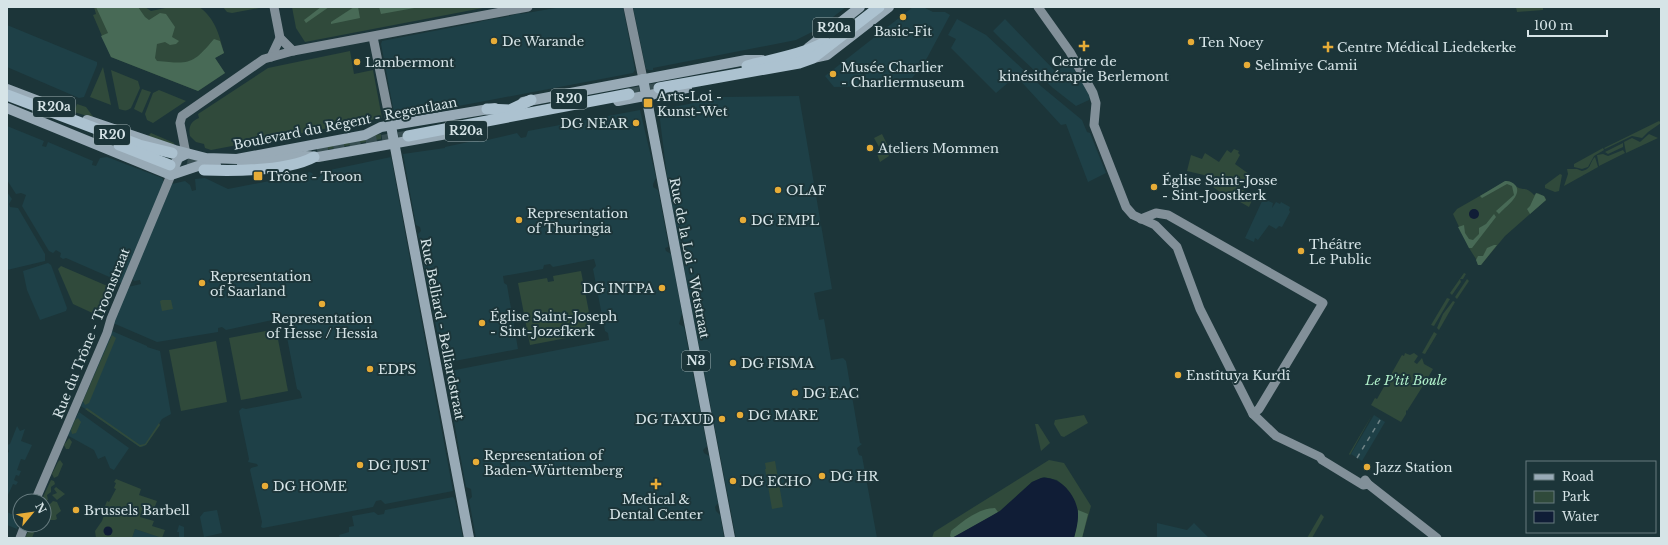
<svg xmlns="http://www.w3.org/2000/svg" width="1668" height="545" viewBox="0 0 1668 545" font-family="'Libre Baskerville',serif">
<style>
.built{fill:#1e4047}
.green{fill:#304a3b}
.forest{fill:#486a56}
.water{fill:#101d36}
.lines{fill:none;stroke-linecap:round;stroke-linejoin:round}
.highway-tunnel{stroke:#384f53;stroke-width:11;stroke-dasharray:11 5.5;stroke-linecap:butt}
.secondary{stroke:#829099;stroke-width:9}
.primary{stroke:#98aab6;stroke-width:10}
.highway{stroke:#acc2d0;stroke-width:11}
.rail{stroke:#708487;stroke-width:1.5;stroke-dasharray:5 5;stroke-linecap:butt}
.poi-dot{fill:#e7ac37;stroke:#1c3539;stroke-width:1.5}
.labels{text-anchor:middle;stroke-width:4;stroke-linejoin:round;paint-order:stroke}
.shield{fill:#1c3539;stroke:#9eb0b3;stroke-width:1}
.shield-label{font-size:12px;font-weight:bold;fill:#d6e4e7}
.poi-label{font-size:13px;fill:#d6e4e7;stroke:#1c3539;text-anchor:start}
.street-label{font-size:13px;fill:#d6e4e7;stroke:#1c3539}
.park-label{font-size:13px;font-style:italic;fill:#afeec9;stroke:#1c3539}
</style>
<rect width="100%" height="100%" fill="#1c3539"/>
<!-- built -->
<g class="built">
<polygon points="561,7 623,7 635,70 633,73 395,118 381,44 382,41 480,22 482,21 506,17 520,13 521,14"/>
<polygon points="633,7 846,7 816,30 796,40 653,68 653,70 649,70 646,69"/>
<polygon points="913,7 923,7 933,12 945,12 950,15 927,58 907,85 834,87 825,76"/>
<polygon points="957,19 986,35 1042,87 1082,120 1087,132 1090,133 1106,173 1088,182 1066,124 1061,125 1016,76 996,93 951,48 956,39 948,35"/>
<polygon points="1005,19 1056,72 1069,61 1091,95 1089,100 1076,106 1053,88 1002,40 993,31"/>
<polygon points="7,25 97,62 97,65 84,97 79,98 7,67"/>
<polygon points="799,96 832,289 814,293 819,320 824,319 831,360 843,358 846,361 860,443 862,444 857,448 859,455 862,456 877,538 736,538 668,184 659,112 669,110 669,108 723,97"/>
<polygon points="640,110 656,178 653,184 653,187 658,190 668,243 668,247 665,248 666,251 671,254 682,313 679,324 684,327 707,446 703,450 704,453 709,456 718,503 715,507 716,511 720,515 724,538 476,538 469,500 472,497 471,489 466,487 445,372 609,340 608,333 605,331 593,269 596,266 594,259 553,267 550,264 544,265 543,269 503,276 504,283 507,285 518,349 444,363 430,299 434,296 433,290 428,288 418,234 421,231 420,227 416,225 403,154 445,148 445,147 478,140 479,142 517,133 521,138 526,137 528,131"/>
<polygon points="7,126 44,141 42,146 46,147 48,142 93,161 92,165 96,166 100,158 107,157 162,178 164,182 123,282 119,283 114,281 114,279 66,258 63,259 60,257 61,253 56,250 53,253 49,251 22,206 26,195 21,193 16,194 7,180"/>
<polygon points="391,157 453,491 385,504 381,500 376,501 373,507 263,528 261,527 262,522 250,470 251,468 258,466 257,464 248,462 249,459 239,411 242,408 246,409 302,398 300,391 297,389 285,327 288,324 286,317 226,330 222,327 218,328 218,332 157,342 113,323 128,287 141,284 140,280 134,281 132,278 172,184 185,181 190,185 192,191 196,190 195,179 205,178 228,189 306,174 309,172 312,173 315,178 320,177 320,172 323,170 325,171"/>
<polygon points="7,192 12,199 9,204 10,207 18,208 45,254 45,261 7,270"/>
<polygon points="1263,199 1273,203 1272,208 1276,202 1280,204 1281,202 1290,207 1289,210 1290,212 1282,227 1279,226 1276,229 1269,225 1258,240 1255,238 1254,242 1245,238"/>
<polygon points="48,263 51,265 67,308 66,311 40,320 27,290 23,271"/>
<polygon points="112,331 147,346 147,347 160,351 171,414 162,419 146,445 142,447 138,446 81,406"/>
<polygon points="79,412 129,448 114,470 110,468 105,456 98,459 94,450 67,435"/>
<polygon points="1374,415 1385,422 1362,461 1351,454"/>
<polygon points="17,426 20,431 25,429 21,441 32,445 25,460 21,459 17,470 21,471 19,476 16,475 14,480 18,482 16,485 13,484 8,495 7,495 7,453 9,452 7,445 10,444"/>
<polygon points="453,497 455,500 463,538 340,538 339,535 349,532 349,527 354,526 352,516 374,512 378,515 384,514 385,510"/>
<polygon points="217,510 222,533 204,537 200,517 204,512"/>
<polygon points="7,512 20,518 17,529 7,525"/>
<polygon points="1157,523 1187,530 1194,523 1209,538 1157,538"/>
<polygon points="179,525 184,527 184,538 179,538 179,532 177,532"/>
<polygon points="135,529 163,538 132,538"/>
</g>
<!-- green -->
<g class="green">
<path d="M 94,7 L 145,7 L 151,11 L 170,7 L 199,7 C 215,18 219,34 224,53 L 215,58 L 225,73 L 198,91 L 111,57 L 93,15 L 96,14 Z"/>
<polygon points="223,7 259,7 259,8 232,13 227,12"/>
<polygon points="292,7 488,7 305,42 296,28"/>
<polygon points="1516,7 1543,7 1543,10 1517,12"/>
<path d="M 350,51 L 354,74 L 373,70 L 382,118 L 211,150 L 205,148 L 204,144 L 196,142 L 190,136 C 188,127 191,121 199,118 L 198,114 L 268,68 Z"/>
<polygon points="103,67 111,105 90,97"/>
<path d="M 111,70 L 138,81 L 140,88 L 131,108 C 127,111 125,111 119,109 Z"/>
<polygon points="142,89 151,92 142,113 134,109"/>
<polygon points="159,90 186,101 153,123 147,120 145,114 153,93"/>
<polygon points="43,99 74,111 77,104 86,107 94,118 74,112"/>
<polygon points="1659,121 1661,123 1648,132 1642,138 1632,136 1605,149 1604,148"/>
<polygon points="151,133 174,143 173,146 148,136"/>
<polygon points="381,134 381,139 320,151 319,146"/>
<polygon points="882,134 889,148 886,150 889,156 880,162 877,154 879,147 874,138"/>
<polygon points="1649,134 1658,138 1626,153 1624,142 1632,138 1640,142"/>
<polygon points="1623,143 1623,147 1608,154 1605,152"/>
<polygon points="1603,148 1604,150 1594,156 1588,167 1582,169 1574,167 1574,164"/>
<polygon points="1234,149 1239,151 1238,153 1240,155 1235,164 1249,174 1239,188 1254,196 1249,207 1233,198 1231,200 1213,187 1216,183 1208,178 1208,176 1187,171 1191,155 1202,159 1205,153 1219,162 1227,150 1231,153"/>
<polygon points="1623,150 1625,153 1599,166 1597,155 1603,154 1608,156"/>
<path d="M 1595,157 L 1598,167 L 1564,186 L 1568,174 L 1567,169 L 1577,169 L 1582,171 C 1592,169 1589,163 1595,157 Z"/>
<polygon points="1560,174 1562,175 1559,191 1555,192 1545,188 1545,185"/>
<path d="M 1506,181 C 1512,181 1512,184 1517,187 C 1524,191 1526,186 1534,195 L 1538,193 L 1545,197 L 1546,200 L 1505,236 L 1481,265 L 1478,265 L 1476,259 L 1469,248 L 1453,214 L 1457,209 Z"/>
<polygon points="61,266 112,288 114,291 104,315 101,317 73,304 58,269"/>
<polygon points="581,271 593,333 530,345 518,283 547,278 548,282 554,281 553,276"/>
<polygon points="1464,273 1466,274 1463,279 1460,279 1461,282 1452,295 1450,293"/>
<polygon points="1467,279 1469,281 1457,299 1455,297"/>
<polygon points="1447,298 1450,299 1434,326 1431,325"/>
<polygon points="162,300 171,300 173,309 162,311 160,301"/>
<polygon points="1453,301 1455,302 1439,330 1437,328 1443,314"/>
<polygon points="276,329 288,391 241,400 229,338"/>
<polygon points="1434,332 1437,334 1425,354 1422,353"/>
<polygon points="112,335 116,338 89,403 85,405 83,401"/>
<polygon points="216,341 227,402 181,411 169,350"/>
<polygon points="1405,353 1410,355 1414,353 1418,356 1414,362 1417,364 1422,358 1424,364 1433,369 1427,379 1425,378 1424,380 1426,381 1407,411 1406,410 1406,414 1401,422 1371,405 1375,398 1377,399 1402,355 1404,356"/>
<polygon points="87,408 140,445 145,444 159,423 160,425 146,445 140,447 85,409"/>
<polygon points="1084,415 1088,423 1064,437 1061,436 1054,424 1055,420"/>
<polygon points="1372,415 1350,455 1349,454"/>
<polygon points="78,418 81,422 76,433 72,434 71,430 75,420"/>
<polygon points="1035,424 1038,424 1050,443 1041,451"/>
<polygon points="69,438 72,442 69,449 66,449 64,445"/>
<polygon points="60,460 63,464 58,476 54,478 52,474 58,462"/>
<polygon points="1049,460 1064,463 1091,506 1082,538 1074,538 1078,517 1066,488 1057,480 1044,477 1032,482 1000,511 952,538 932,538 934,532"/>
<polygon points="775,461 783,507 772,509 765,469 766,469 765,463"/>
<polygon points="116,479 141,489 139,495 157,501 154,509 143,506 140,517 154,521 152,526 165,530 162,538 135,529 132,538 96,538 95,531 102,521 107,507 105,506 107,501 109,502 116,489 114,488 116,483 114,482"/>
<polygon points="51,480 54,481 55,484 51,487 51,492 47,495 48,500 44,501 43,497"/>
<polygon points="56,487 65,494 57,500 52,495 57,493 54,489"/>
<polygon points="53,501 57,502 61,511 56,515 57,519 55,520 49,520 44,517 47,507"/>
<polygon points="1321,514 1324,517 1312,538 1307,538"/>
<polygon points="31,525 37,525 32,538 25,538"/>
</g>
<!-- forest -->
<g class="forest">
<path d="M 96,7 L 138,7 L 145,17 L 149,20 L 160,13 L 166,14 L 175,27 L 172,37 L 179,41 L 176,44 L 170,45 L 165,42 L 157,44 L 155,58 L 157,61 C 190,64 192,65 214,39 L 220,41 L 224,53 L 215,58 L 225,73 L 198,91 L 111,57 L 101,36 L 108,33 Z"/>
<polygon points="321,7 329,7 306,23 304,20"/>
<polygon points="354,7 358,7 360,18 331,24 331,22"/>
<polygon points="379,7 420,7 381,14"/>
<path d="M 1505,181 C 1509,181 1513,182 1516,186 C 1522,196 1505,207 1499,214 L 1496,211 L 1514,195 L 1512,186 L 1507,184 L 1482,198 L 1480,196 Z"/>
<polygon points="1536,193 1544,196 1546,200 1530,214 1527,209 1530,206"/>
<polygon points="1494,214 1496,217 1472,248 1469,248 1458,227 1464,225 1465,233 1469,239 1473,240 1479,234 1479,228 1486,224"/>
<polygon points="1494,245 1497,245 1481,265 1478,265 1476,260 1478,256 1483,256 1487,248"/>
<path d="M 995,508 L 998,512 L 992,516 L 952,538 L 950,536 L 951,531 C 963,521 979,508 995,508 Z"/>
<polygon points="1078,510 1088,514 1082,538 1074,538 1078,517"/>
</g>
<!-- water -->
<g class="water">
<circle cx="1474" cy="214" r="5"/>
<path d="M 1041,478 C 1061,475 1079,498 1078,516 C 1078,523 1076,531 1074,538 L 952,538 L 1000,511 L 1032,482 Z"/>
<circle cx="108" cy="531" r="4.5"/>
</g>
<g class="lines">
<!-- highway-tunnel -->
<g class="highway-tunnel">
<polyline points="629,94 659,88"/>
<polyline points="301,154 408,136"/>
<polyline points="171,159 209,163"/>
</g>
<!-- secondary -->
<g class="secondary">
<polyline points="628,7 643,79"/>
<polyline points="1038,7 1070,52 1093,93 1096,103 1094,125 1126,207 1133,215 1155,225 1177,247 1200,309 1253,414 1276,436 1320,457 1322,460 1363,485 1368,484"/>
<polyline points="373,37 391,126"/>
<polyline points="280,38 293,51"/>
<polyline points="271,57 280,38 274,7"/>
<polyline points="186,154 180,123 182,116 264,59 293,51 528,7"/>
<polyline points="1141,219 1156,213 1168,215 1323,303 1259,409 1253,414"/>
<polyline points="1365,480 1368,484 1437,538"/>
<polyline points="35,501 107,333 111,319 171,175"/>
<polyline points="20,538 25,525"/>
</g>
<!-- primary -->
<g class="primary">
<polyline points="808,48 860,7"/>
<polyline points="813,58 827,55 889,7"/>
<polyline points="643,79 730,538"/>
<polyline points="7,89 41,102"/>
<polyline points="618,101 687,88"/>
<polyline points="523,102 746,60 762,60"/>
<polyline points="7,108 171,175 198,166 216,165"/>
<polyline points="87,120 175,150 206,158 237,159 365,135 381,127 495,108"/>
<polyline points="391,126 469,538"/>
<polyline points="242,165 305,156 318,157 475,129"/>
<polyline points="171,175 178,158 186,154"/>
</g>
<!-- highway -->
<g class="highway">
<path d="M 747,66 C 772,59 802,55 825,42"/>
<polyline points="659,88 799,63 813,58 879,7"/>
<polyline points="7,95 139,145 172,153"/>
<polyline points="487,109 510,110 531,100"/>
<polyline points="408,136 629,94"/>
<polyline points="119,145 170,165"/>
<path d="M 204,170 C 233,171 288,171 314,157"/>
</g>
<!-- rail -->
<polyline class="rail" points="1357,458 1380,420"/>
</g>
<!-- markers -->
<g class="poi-dot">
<circle cx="903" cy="17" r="4"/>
<circle cx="494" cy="41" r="4"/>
<circle cx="1191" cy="42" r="4"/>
<path d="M1082 40h4v4h4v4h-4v4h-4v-4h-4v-4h4z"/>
<path d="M1326 41h4v4h4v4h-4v4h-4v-4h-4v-4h4z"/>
<circle cx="357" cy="62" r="4"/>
<circle cx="1247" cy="65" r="4"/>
<circle cx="833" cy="74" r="4"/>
<rect x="643" y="98" width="10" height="10" rx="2"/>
<circle cx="636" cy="123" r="4"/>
<circle cx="870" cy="148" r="4"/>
<rect x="253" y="171" width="10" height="10" rx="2"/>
<circle cx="1154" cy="187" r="4"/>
<circle cx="778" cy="190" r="4"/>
<circle cx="519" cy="220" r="4"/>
<circle cx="743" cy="220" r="4"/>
<circle cx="1301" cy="251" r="4"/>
<circle cx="202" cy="283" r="4"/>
<circle cx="662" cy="288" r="4"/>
<circle cx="322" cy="304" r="4"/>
<circle cx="482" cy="323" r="4"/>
<circle cx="733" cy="363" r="4"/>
<circle cx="370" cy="369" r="4"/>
<circle cx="1178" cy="375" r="4"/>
<circle cx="795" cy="393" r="4"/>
<circle cx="740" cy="415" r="4"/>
<circle cx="722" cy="419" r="4"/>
<circle cx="476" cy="462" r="4"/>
<circle cx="360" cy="465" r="4"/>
<circle cx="1367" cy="467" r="4"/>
<circle cx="822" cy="476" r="4"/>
<circle cx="733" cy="481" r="4"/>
<path d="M654 478h4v4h4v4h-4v4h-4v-4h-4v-4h4z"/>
<circle cx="265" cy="486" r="4"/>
<circle cx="76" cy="510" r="4"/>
</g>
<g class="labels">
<!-- shield labels -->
<g class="shield">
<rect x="813" y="18" width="42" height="20" rx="3"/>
<rect x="551" y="89" width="36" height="20" rx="3"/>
<rect x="33" y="97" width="42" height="20" rx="3"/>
<rect x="445" y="121" width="42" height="20" rx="3"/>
<rect x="94" y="125" width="36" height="20" rx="3"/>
<rect x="682" y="351" width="28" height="20" rx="3"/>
</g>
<g class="shield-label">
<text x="834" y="32">R20a</text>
<text x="569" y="103">R20</text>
<text x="54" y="111">R20a</text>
<text x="466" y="135">R20a</text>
<text x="112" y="139">R20</text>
<text x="696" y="365">N3</text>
</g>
<!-- poi labels -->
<g class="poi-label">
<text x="903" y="36" text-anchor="middle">Basic-Fit</text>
<text x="502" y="46">De Warande</text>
<text x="1199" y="47">Ten Noey</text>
<text x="1337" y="52">Centre Médical Liedekerke</text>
<text x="1084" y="66" text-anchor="middle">Centre de<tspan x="1084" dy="15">kinésithérapie Berlemont</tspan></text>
<text x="365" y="67">Lambermont</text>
<text x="1255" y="70">Selimiye Camii</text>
<text x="841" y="72">Musée Charlier<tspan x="841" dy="15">- Charliermuseum</tspan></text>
<text x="657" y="101">Arts-Loi -<tspan x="657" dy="15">Kunst-Wet</tspan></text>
<text x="628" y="128" text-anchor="end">DG NEAR</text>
<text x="878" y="153">Ateliers Mommen</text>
<text x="267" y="181">Trône - Troon</text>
<text x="1162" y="185">Église Saint-Josse<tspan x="1162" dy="15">- Sint-Joostkerk</tspan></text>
<text x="786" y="195">OLAF</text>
<text x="527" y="218">Representation<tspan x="527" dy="15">of Thuringia</tspan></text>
<text x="751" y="225">DG EMPL</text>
<text x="1309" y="249">Théâtre<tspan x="1309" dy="15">Le Public</tspan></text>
<text x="210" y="281">Representation<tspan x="210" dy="15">of Saarland</tspan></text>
<text x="654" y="293" text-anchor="end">DG INTPA</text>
<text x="490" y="321">Église Saint-Joseph<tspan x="490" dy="15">- Sint-Jozefkerk</tspan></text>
<text x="322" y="323" text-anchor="middle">Representation<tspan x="322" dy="15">of Hesse / Hessia</tspan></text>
<text x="741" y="368">DG FISMA</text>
<text x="378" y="374">EDPS</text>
<text x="1186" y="380">Enstîtuya Kurdî</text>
<text x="803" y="398">DG EAC</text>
<text x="748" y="420">DG MARE</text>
<text x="714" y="424" text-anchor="end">DG TAXUD</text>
<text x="484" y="460">Representation of<tspan x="484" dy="15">Baden-Württemberg</tspan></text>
<text x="368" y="470">DG JUST</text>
<text x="1375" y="472">Jazz Station</text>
<text x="830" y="481">DG HR</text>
<text x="741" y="486">DG ECHO</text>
<text x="273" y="491">DG HOME</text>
<text x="656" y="504" text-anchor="middle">Medical &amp;<tspan x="656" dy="15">Dental Center</tspan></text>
<text x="84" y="515">Brussels Barbell</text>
</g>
<!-- street labels -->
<g class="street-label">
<text transform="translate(345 123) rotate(-11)" y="5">Boulevard du Régent - Regentlaan</text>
<text transform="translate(690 258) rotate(79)" y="5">Rue de la Loi - Wetstraat</text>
<text transform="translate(443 329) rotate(79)" y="5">Rue Belliard - Belliardstraat</text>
<text transform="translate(91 333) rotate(-68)" y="5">Rue du Trône - Troonstraat</text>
</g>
<!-- park labels -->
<g class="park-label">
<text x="1406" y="385">Le P'tit Boule</text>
</g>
</g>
<!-- border -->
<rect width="1668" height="545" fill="none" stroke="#d6e4e7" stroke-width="16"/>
<!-- legend -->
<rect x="1526" y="461" width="130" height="72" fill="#1c3539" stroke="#667b7f"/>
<rect x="1534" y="474" width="20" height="6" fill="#98aab6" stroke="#667b7f"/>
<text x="1562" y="481" font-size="12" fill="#d6e4e7">Road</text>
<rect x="1534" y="491" width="20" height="12" fill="#304a3b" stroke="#667b7f"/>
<text x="1562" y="501" font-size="12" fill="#d6e4e7">Park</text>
<rect x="1534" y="511" width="20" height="12" fill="#101d36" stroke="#667b7f"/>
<text x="1562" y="521" font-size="12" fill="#d6e4e7">Water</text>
<!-- north arrow -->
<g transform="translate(32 513) rotate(61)"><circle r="19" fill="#1c3539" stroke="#667b7f"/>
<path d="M0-3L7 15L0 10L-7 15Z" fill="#e7ac37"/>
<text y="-6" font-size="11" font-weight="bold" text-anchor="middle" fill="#d6e4e7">N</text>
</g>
<!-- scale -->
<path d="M1528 30v6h79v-6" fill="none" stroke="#d6e4e7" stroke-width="2"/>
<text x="1534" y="30" font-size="12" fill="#d6e4e7" stroke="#1c3539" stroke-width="3" paint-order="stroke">100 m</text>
</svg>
